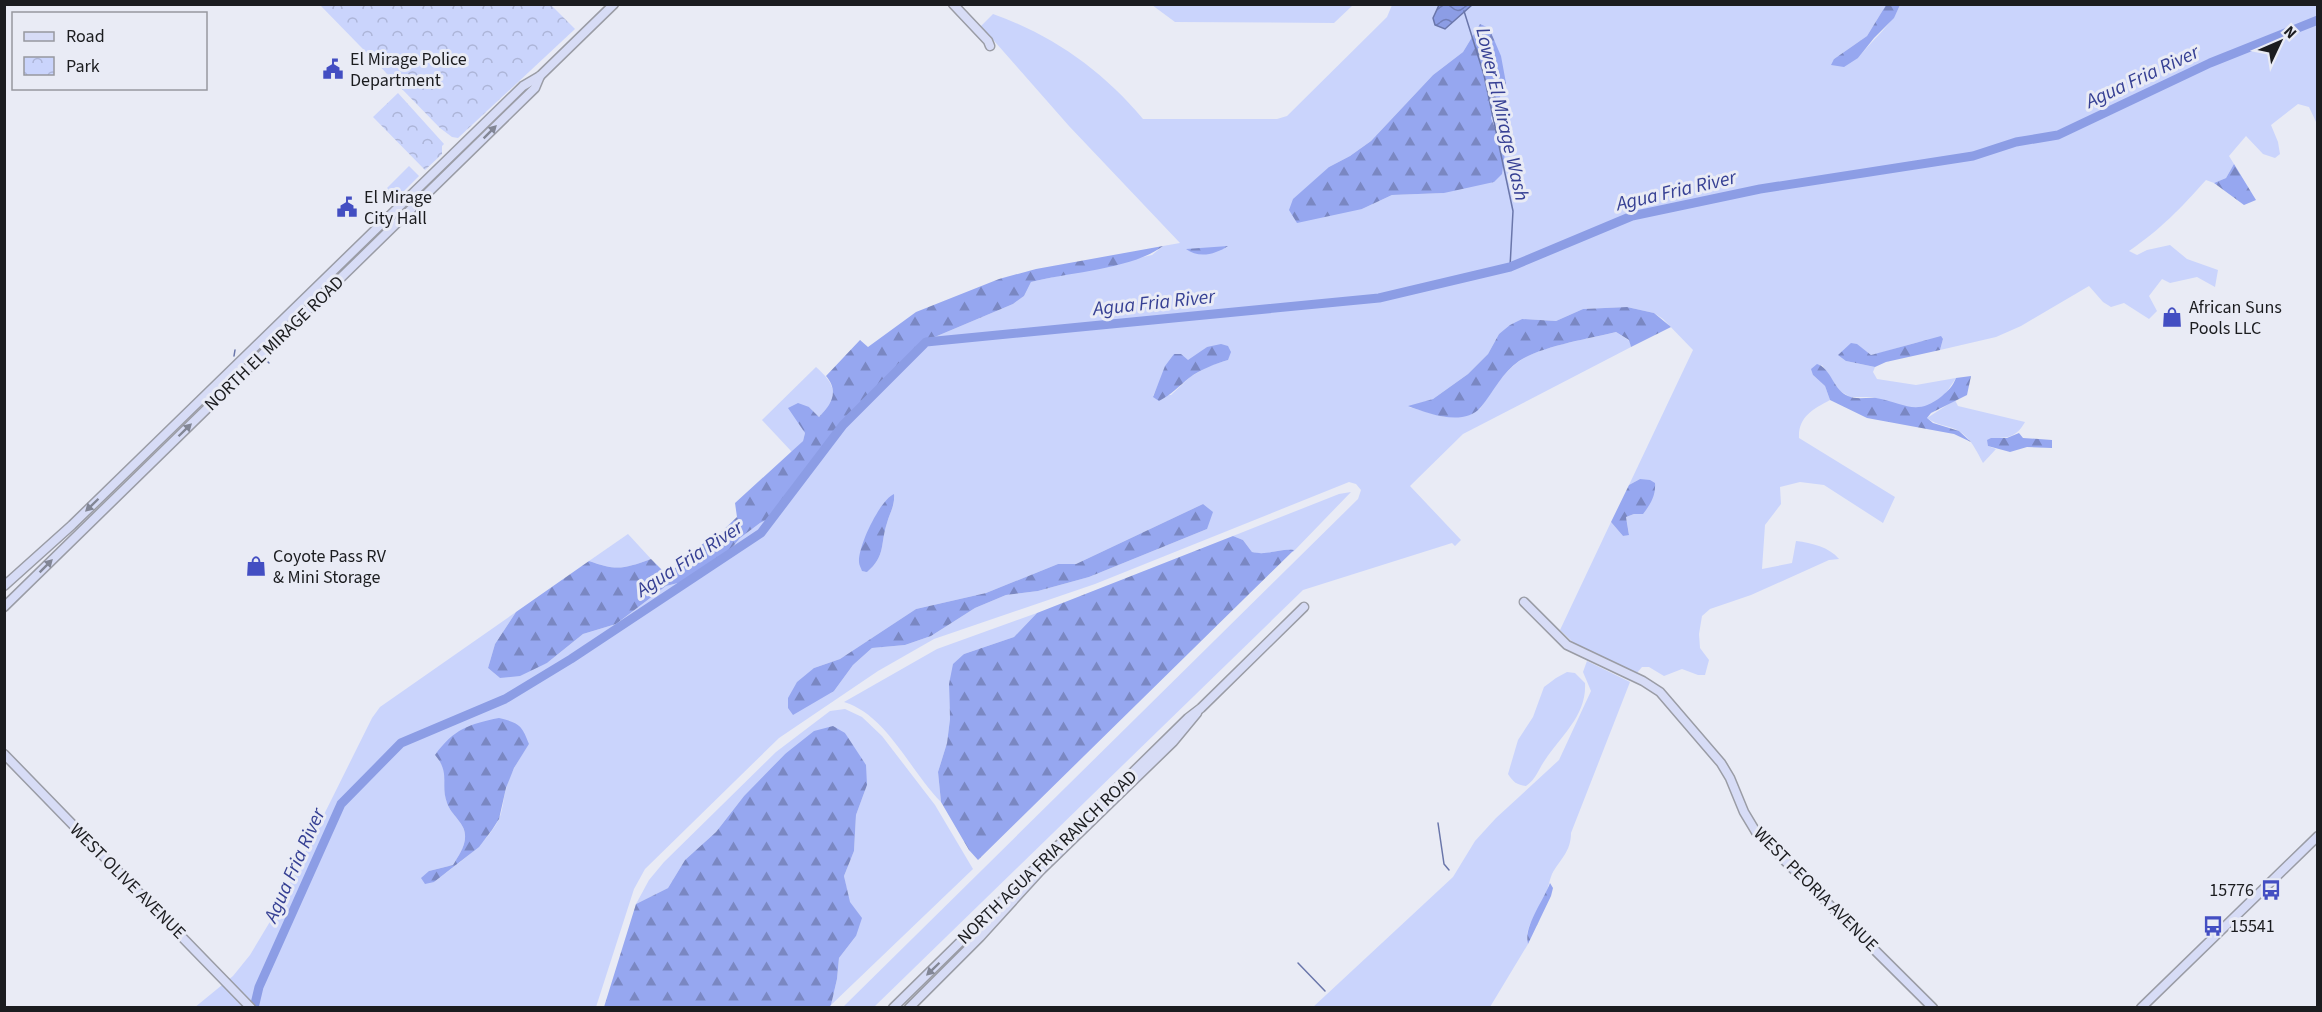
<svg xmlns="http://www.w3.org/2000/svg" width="2322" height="1012" viewBox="0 0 2322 1012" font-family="'Source Sans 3',sans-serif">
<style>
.green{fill:#cad4fc;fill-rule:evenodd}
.forest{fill:url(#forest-firs)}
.park{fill:url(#park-crowns)}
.water{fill:url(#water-waves);stroke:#6a76aa;stroke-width:1.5}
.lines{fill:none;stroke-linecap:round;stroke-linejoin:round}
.stream{stroke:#6a76aa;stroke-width:1.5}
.river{stroke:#8c9de5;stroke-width:9}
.secondary-casing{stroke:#9a9ca5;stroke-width:11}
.secondary{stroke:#d7dcf6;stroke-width:8}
.oneway{fill:#828695}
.labels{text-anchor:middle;stroke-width:6;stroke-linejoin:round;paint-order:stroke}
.poi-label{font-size:18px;fill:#1b1c1f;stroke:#e9ebf5;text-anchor:start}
.street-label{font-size:18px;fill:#1b1c1f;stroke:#e9ebf5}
.water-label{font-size:20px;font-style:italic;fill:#364094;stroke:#e9ebf5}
</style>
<defs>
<pattern id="forest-firs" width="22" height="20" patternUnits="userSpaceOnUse" patternTransform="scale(1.5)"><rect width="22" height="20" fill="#96a7f0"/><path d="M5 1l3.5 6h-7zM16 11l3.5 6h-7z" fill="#7a87c2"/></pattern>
<pattern id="park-crowns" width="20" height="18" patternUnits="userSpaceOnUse" patternTransform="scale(1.5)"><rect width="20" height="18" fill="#cad4fc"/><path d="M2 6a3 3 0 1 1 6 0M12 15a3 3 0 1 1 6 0" fill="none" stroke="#adb5d8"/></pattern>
<pattern id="water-waves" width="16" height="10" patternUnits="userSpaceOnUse" patternTransform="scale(1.5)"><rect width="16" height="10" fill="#8c9de5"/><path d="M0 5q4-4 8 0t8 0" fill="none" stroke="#727fb9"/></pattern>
</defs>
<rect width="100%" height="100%" fill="#e9ebf5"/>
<!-- green -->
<g class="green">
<polygon points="1152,5 1353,5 1334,23 1175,22"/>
<path d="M 1392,5 L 1886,5 L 1867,36 L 1834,59 L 1858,58 C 1872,40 1892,25 1900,5 L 2317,5 L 2317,124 L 2309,107 L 2298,104 L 2271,125 L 2278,142 L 2280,154 L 2275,158 L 2263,154 L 2246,136 L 2229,156 L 2234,164 L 2226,178 L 2214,183 L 2206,180 C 2180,209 2161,229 2129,251 L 2137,255 L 2147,250 L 2170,245 L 2187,259 L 2218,270 L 2215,287 L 2197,277 L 2170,283 L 2162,279 L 2149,296 L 2157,311 L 2149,319 L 2124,303 L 2111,307 L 2103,302 L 2089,286 L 2021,326 L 1996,337 L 1940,350 L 1943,339 C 1919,339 1895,350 1871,355 L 1857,345 L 1846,361 L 1875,367 L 1873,372 L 1877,379 L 1916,385 L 1956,378 L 1946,393 L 1929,407 L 1908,408 L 1872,397 L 1850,397 L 1840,391 L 1822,365 L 1813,375 L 1825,386 L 1830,400 C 1813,409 1798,417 1799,438 L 1895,497 L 1883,523 L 1824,485 L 1800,482 L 1780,487 L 1781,504 L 1765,525 L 1762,569 L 1792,563 L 1796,541 C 1812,543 1829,547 1839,559 L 1829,560 L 1751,595 L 1710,609 L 1702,616 L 1699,634 L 1700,648 L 1709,660 L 1705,675 L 1698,675 L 1682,669 L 1664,676 L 1649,667 L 1642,667 L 1636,674 L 1577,646 L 1560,630 L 1611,522 L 1623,536 L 1629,534 L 1626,517 L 1634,514 L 1640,479 L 1629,485 L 1693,350 L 1663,319 L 1654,313 L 1627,307 L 1583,309 L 1556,321 L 1522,319 L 1499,334 L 1488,354 L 1468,374 L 1433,399 L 1409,407 L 1444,417 L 1480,409 C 1491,392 1502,374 1518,362 C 1539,346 1589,339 1616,332 L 1630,341 L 1631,347 L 1463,434 L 1410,486 L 1461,540 L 1455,546 L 1452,543 L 1303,590 L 874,1007 L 843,1007 L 1358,499 L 1361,490 L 1356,484 L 1349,482 L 1095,584 L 934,639 L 878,671 L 779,738 L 645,869 L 634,889 L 596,1007 L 194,1008 L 233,976 L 250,955 L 274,915 L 372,718 L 380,707 L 516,612 L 495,644 L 488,668 L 500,678 L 547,663 L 583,634 L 616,624 L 666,586 L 702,577 L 725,556 L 740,538 L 760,523 L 777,515 L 818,463 L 832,435 L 902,361 L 930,339 L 1013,304 L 1024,296 L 1031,282 L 1152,255 L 1163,246 L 1180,243 L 1069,126 L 981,26 L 993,14 C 1052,35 1102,70 1143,119 L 1277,119 L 1287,116 L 1387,17 ZM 1480,24 L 1506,83 L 1491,118 L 1505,153 L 1444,193 L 1392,195 L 1362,209 L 1329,167 L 1350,156 L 1371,141 L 1433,75 L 1463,52 ZM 1207,347 L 1228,360 L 1209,366 L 1190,377 L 1171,395 L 1153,396 L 1158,385 ZM 894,495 C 895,506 890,512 887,523 C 880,544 886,556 867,572 ZM 1203,504 L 1207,529 L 1089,577 L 1038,591 L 1006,595 L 975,608 L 931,636 L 905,645 L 872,648 L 853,665 L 834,691 L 814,668 L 840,659 L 916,609 L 986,593 L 1058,564 L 1076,564 ZM 529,744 C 520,758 510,772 506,789 C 503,799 503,811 498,821 C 484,847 457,864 434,882 L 429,871 L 453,865 C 458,856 466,847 465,835 C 465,823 451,815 447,803 C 440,783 453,778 435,755 Z"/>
<polygon points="409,166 419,176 397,198 387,188"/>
<path d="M 816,367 C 836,385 840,396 819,417 L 809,407 L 796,417 L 805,433 L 803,441 L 792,452 L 762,420 Z"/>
<path d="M 1955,400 L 1958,406 L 2025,422 C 2016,438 2007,438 1991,438 L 1988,446 L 1996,449 L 1983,463 C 1977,452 1971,438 1959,431 C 1948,425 1937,426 1927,418 Z"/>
<path d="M 1351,492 L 1293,552 C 1276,547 1270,557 1252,552 L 1243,540 L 1233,536 L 1339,494 Z"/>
<path d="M 628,534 L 651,559 C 623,569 617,571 589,561 Z"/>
<path d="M 1037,613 L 1014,637 L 964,654 L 949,684 L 950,719 L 947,743 L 938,772 L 941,802 C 910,771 887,715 844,702 L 937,649 Z"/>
<path d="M 1587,661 L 1630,682 L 1571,833 C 1571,852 1560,859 1552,874 C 1549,881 1548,890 1545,897 C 1539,912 1523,926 1528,944 L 1490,1007 L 1312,1008 L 1453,877 L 1475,841 L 1496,818 L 1559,760 L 1591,691 L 1583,672 Z"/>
<path d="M 1567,672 L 1575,673 L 1585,683 C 1587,715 1561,736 1545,760 C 1538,770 1537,778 1526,786 C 1517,785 1513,782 1508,774 L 1518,740 L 1533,717 L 1544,687 L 1556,678 Z"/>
<polygon points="845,709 862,717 882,736 935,805 973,869 831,1005 837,979 839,958 856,936 844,876 854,851 856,815 867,785 845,733 785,754 744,796 716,832 685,860 668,888 636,904 649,880 664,862 776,752 830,711"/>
</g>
<!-- forest -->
<g class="forest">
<polygon points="1886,5 1900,5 1894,18 1874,38 1858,58 1844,67 1831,65 1834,59 1867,36"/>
<polygon points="1480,24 1489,28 1501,56 1506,83 1491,118 1505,153 1502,174 1494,182 1444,193 1392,195 1362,209 1297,223 1289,210 1293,199 1329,167 1350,156 1371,141 1433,75 1463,52"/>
<polygon points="2234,164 2256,200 2244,205 2214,183 2226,178"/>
<path d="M 1163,246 C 1133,269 1070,272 1031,282 L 1024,296 L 1013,304 L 930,339 L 902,361 L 832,435 L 818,463 L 777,515 L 760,523 L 740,538 L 725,556 L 702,577 L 666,586 L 616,624 L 583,634 L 547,663 L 520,676 L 500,678 L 488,668 L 495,644 L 516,612 L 589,561 C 617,571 623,569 651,559 L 667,575 L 714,534 L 717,536 L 737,517 L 735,503 L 803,441 L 805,433 L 788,408 L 798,403 L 809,407 L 819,417 C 832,404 839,391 826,376 L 860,340 L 868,347 L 916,312 L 999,279 L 1036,269 Z"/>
<path d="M 1228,246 C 1216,254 1199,259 1186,249 Z"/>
<path d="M 1627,307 L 1654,313 L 1671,327 L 1631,347 L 1629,340 L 1616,332 C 1588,339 1542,346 1519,361 C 1502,373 1494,391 1481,407 C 1464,427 1429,414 1408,406 L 1433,399 L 1468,374 L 1488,354 L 1499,334 L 1510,325 L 1522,319 L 1556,321 L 1583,309 Z"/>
<polygon points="1941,336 1943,339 1940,350 1886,362 1875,367 1846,361 1838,355 1851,343 1857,344 1871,355"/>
<path d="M 1221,344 L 1228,346 L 1231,352 L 1228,360 C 1215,364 1201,369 1189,378 C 1179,386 1171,395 1159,401 L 1153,397 L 1165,366 L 1174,354 L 1181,354 L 1188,360 L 1207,347 Z"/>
<path d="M 1817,364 C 1831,368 1834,391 1848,396 C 1856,400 1868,397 1876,398 C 1905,403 1916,417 1942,396 C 1948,391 1953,386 1956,378 L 1971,376 L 1967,395 L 1931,413 L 1927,418 L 1933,423 L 1959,431 L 1971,442 L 1954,434 L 1867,418 L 1830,400 L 1825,386 L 1813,375 L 1811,369 Z"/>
<polygon points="2019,433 2023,438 2052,440 2052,448 2027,447 2010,452 1988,446 1987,440 1991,438 2007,438"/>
<path d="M 1640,479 L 1650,480 L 1655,483 C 1656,496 1650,505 1643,514 L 1634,514 L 1626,517 L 1629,535 L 1623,536 L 1611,522 L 1629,485 Z"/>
<path d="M 894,494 C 895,506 890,512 887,523 C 880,544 886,556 867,572 L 862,571 C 861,568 859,565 859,562 C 858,546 880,500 894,494 Z"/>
<polygon points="1203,504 1213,512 1207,529 1089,577 1038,591 1006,595 975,608 931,636 905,645 872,648 853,665 834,691 793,715 788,708 788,698 797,682 814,668 840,659 916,609 986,593 1058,564 1076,564"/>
<path d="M 1233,536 L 1243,540 L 1252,552 C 1268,556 1279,548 1294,550 L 978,860 L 969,850 L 941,802 L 938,772 L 947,743 L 950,719 L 949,684 L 953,664 L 964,654 L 1014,637 L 1037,613 Z"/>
<path d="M 499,718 C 519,723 522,725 529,744 L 514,768 L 506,788 L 499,819 L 492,830 L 479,847 L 434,882 L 425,884 L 421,878 L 429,871 L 453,865 C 458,856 466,846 465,835 C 465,823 451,815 447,803 C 440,784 451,774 435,755 C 454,729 469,724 499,718 Z"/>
<polygon points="833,726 845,733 866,765 867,785 856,815 854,851 844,876 850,902 862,918 856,936 839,958 837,979 831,1005 828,1008 604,1007 636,904 668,888 685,860 716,832 744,796 785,754 814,731"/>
<path d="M 1550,883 L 1553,888 L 1551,896 L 1528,944 C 1523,927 1544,900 1550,883 Z"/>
</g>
<!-- park -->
<g class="park">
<polygon points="320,5 551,5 575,29 458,138 452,137 440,128"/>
<polygon points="398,93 444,144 442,146 442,154 425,170 373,117"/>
</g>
<!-- water -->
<polygon class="water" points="1439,5 1439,4 1472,5 1445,29 1435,25 1433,18"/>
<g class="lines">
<!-- stream -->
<g class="stream">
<polyline points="1464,11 1484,75 1513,211 1510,267"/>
<polyline points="234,356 235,350"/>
<polyline points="265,359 269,363"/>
<polyline points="1438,823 1444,864 1449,870"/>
<polyline points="1298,963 1325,991"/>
</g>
<!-- river -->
<polyline class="river" points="254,1008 259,987 341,804 401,743 505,699 571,659 761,533 843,425 926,342 1379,298 1510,267 1632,216 1760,189 1973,156 2016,142 2058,135 2210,63 2318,20"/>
<!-- secondary casing -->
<g class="secondary-casing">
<g id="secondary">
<polyline points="953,4 988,41 990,46"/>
<polyline points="4,586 72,525 523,86 540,76 614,4"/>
<polyline points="1524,602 1567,645 1643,681 1660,692 1721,763 1730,778 1744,812 1756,832 1933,1008"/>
<polyline points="4,607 535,88 540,76"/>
<polyline points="4,754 251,1008"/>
<polyline points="893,1008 1188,718 1201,708 1304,607"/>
<polyline points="909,1008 980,937 1040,871 1173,742 1197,713"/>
<polyline points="2141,1008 2318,836"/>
</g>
</g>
<!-- secondary -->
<use href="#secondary" class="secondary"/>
</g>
<!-- one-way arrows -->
<defs><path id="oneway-solid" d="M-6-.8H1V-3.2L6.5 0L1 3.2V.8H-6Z" transform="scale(1.5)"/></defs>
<g class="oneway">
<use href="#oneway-solid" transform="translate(490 132) rotate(-45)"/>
<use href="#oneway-solid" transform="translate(185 430) rotate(-44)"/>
<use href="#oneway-solid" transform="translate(92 505) rotate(136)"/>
<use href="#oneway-solid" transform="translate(46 566) rotate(-45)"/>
<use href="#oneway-solid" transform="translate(933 969) rotate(136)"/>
</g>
<!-- icons -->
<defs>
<g id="civic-bare" transform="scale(1.62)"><path d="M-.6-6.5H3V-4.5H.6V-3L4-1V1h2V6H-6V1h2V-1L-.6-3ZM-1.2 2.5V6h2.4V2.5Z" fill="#434ec2" stroke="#e9ebf5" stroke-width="2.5" paint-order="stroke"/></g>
<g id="shop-bare" transform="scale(1.62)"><path d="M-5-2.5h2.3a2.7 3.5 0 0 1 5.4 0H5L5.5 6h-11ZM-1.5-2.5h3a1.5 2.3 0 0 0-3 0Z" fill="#434ec2" stroke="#e9ebf5" stroke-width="2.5" paint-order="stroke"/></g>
<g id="bus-bare" transform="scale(1.62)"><path d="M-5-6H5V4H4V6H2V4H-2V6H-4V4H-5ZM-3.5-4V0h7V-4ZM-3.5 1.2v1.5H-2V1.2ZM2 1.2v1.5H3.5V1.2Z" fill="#434ec2" stroke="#e9ebf5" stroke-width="2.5" paint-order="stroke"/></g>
</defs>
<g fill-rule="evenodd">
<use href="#civic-bare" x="333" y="69"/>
<use href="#civic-bare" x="347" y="207"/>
<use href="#shop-bare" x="2172" y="317"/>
<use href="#shop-bare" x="256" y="566"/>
<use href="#bus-bare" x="2271" y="890"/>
<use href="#bus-bare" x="2213" y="926"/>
</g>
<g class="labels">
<!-- poi labels -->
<g class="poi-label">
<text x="350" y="65">El Mirage Police<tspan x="350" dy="21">Department</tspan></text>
<text x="364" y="203">El Mirage<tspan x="364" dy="21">City Hall</tspan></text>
<text x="2189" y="313">African Suns<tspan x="2189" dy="21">Pools LLC</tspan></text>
<text x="273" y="562">Coyote Pass RV<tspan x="273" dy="21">&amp; Mini Storage</tspan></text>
<text x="2254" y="896" text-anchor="end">15776</text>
<text x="2230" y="932">15541</text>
</g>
<!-- street labels -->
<g class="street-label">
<text transform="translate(274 343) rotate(-44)" y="6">NORTH EL MIRAGE ROAD</text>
<text transform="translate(1047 857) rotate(-44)" y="6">NORTH AGUA FRIA RANCH ROAD</text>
<text transform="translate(128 881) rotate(45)" y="6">WEST OLIVE AVENUE</text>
<text transform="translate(1816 889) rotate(45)" y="6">WEST PEORIA AVENUE</text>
</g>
<!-- water labels -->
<g class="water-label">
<text transform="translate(2142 76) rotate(-25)" y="7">Agua Fria River</text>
<text transform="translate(1503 114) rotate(77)" y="7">Lower El Mirage Wash</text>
<text transform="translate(1676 190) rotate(-13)" y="7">Agua Fria River</text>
<text transform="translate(1154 302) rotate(-6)" y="7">Agua Fria River</text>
<text transform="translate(689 558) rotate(-33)" y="7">Agua Fria River</text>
<text transform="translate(294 865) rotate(-66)" y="7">Agua Fria River</text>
</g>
</g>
<!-- border -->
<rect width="2322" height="1012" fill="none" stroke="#1b1c1f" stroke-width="12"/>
<!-- legend -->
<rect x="12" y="12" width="195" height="78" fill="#e9ebf5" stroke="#97989f" stroke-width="1.5"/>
<rect x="24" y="32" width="30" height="9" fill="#d7dcf6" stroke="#97989f" stroke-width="1.5"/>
<text x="66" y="42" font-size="18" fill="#1b1c1f">Road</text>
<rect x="24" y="57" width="30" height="18" fill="url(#park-crowns)" stroke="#97989f" stroke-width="1.5"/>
<text x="66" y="72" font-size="18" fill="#1b1c1f">Park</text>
<!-- north arrow -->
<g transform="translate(2280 42) rotate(46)" stroke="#e9ebf5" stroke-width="4.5" paint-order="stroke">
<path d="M0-4.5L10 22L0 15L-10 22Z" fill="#1b1c1f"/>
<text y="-9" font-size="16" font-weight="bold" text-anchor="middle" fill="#1b1c1f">N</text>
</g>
</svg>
